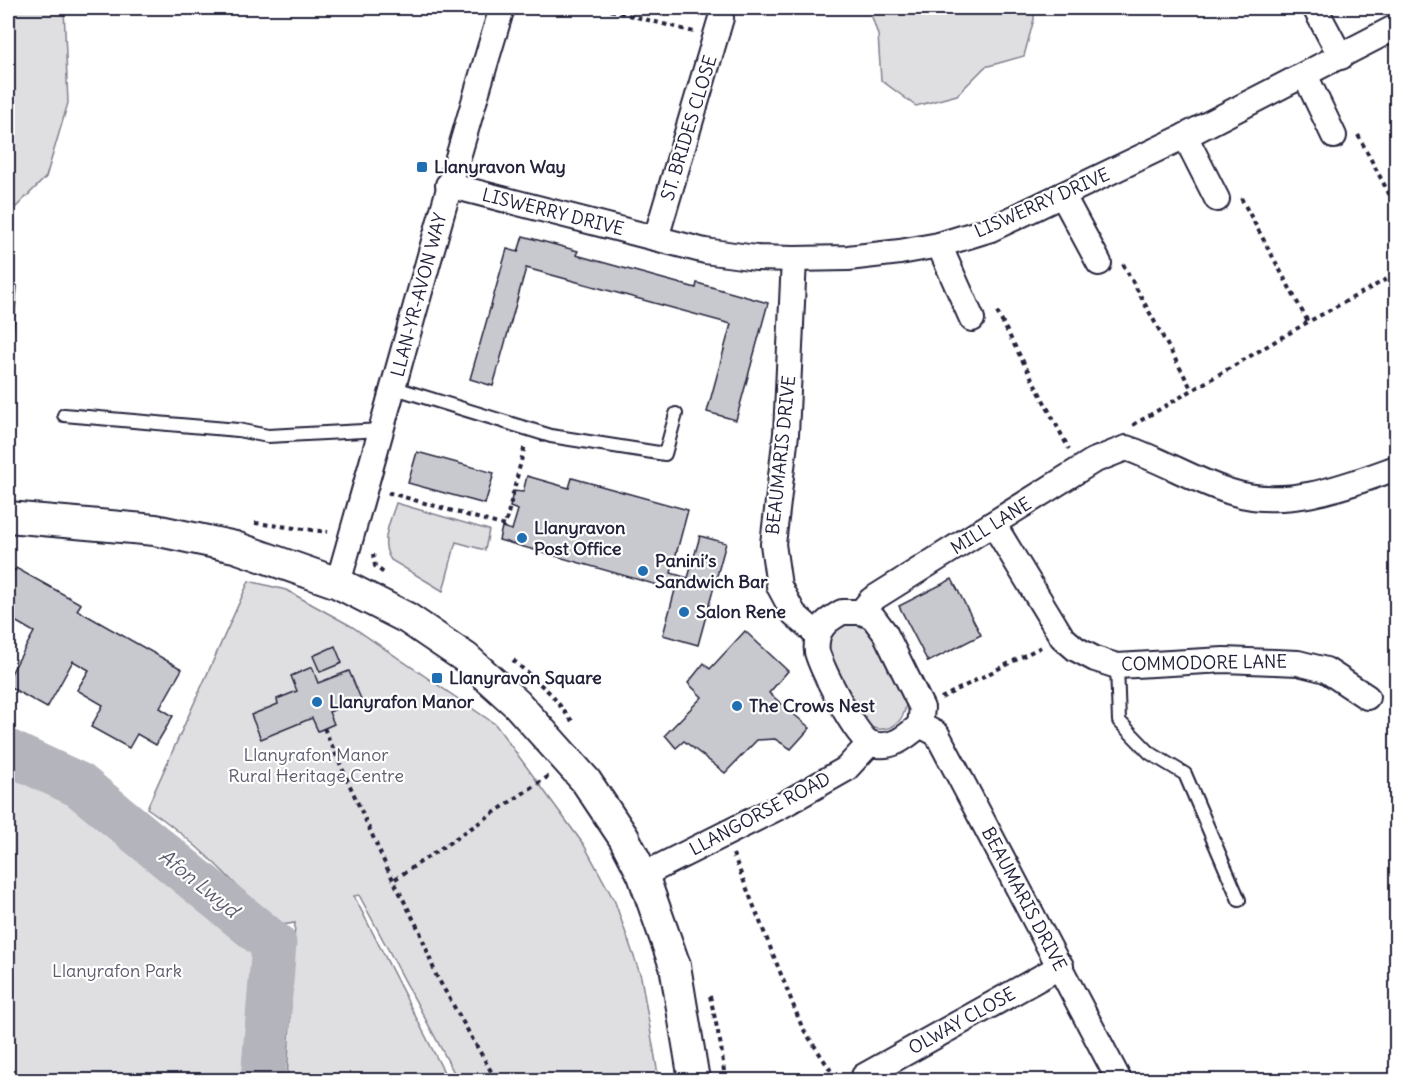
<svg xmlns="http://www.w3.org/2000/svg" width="1404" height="1088" viewBox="0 0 1404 1088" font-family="Delius,sans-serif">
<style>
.green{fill:#dfdfe2;stroke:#80808e;stroke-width:1.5}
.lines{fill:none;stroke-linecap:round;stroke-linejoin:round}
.river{stroke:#b4b4bc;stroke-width:45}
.building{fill:#c8c8cf;stroke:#22223b;stroke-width:1.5}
.service-casing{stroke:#22223b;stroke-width:16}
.minor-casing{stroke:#22223b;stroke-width:28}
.tertiary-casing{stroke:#22223b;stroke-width:34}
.path{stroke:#22223b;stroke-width:4;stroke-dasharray:4.5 4.5;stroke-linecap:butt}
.service{stroke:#fff;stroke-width:12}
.minor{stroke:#fff;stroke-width:24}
.tertiary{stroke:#fff;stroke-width:30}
.poi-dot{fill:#1f6fb2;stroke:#fff;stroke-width:2}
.labels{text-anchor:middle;stroke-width:4.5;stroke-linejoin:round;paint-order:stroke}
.street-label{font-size:18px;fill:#22223b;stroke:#fff}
.poi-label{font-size:18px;font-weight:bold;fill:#22223b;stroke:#fff;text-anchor:start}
.park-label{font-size:18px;fill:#5b5b6d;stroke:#fff}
.water-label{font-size:20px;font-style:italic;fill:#5c5c6f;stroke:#fff}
</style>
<rect width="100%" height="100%" fill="#fff"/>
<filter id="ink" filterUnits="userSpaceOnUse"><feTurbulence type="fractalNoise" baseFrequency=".0167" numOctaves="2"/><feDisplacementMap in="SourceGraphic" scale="12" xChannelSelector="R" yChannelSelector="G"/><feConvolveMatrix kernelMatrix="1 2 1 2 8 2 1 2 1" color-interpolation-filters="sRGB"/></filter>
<g filter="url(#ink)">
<!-- green -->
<g class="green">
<polygon points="8,8 64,8 68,103 46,177 8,215"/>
<polygon points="869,8 1034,8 1034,19 1024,56 985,67 957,95 916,106 881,80 878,35"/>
<path d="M 396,503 L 489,530 L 485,550 L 456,542 L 443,591 L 391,560 C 379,543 390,522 396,503 Z"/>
<path d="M 249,581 L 286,590 L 351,626 L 495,724 L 584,845 L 615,902 L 641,977 L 659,1080 L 458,1080 L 359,895 L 354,896 L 448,1080 L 287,1080 L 295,923 L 275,926 C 235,883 196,841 147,808 Z"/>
<path d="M 868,622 L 906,697 C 908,724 885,738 863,723 L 827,646 L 830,630 L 836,623 Z"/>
<polygon points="8,763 68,789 258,945 244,1080 8,1080"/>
</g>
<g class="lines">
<!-- river -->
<polyline class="river" points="8,752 79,785 274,944 263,1080"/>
</g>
<!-- building -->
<g class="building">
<polygon points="523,236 578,251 576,255 696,288 697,283 768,303 736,420 707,412 731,324 526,268 493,386 470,379 507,249 518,252"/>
<polygon points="8,285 17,286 8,400"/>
<polygon points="417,452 494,473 485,504 408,483"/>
<polygon points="527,476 569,488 572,478 688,510 671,573 688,578 700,536 726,543 698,645 663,635 675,590 499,540 502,527 512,530 518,510 510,507 513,491 523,492"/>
<polygon points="8,567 15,571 16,568 81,604 77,610 182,669 160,708 173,716 156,745 137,734 129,748 91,727 103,705 77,690 89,670 73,661 47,708 8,686 8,679 34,632 8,617"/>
<polygon points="952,579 981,635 928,662 899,606"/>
<polygon points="745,631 788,671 769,693 810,728 791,749 775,739 757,740 725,773 684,741 676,748 665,735 702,697 688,683 704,663 710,669"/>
<polygon points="335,646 342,663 320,672 313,656"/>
<polygon points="312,667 318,683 349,671 361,699 329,712 334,724 318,731 312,718 261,739 251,715 278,704 277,699 297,691 291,676"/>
</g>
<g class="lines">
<!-- service casing -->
<g class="service-casing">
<g id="service">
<polyline points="395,388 551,436 665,454 676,414"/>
<polyline points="64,415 238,430 268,436 382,430"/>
<polyline points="1117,666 1119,721 1150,753 1185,774 1239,900"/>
</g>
</g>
<!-- minor casing -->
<g class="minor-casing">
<g id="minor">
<polyline points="1315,8 1341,57"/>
<polyline points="1305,75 1334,136"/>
<polyline points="1185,136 1217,199"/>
<polyline points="448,185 705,251 756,258 794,259 848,258 900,252 939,245 991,229 1185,136 1396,27"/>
<polyline points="1063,196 1099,263"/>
<polyline points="656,238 721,18"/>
<polyline points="939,245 972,319"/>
<polyline points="794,259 786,434 773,544 779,586 794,614 818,635"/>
<polyline points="994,525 1062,637 1076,649 1095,659 1117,666 1224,660 1298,663 1326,670 1367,697"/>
<path d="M 338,583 C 393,391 444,198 502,8"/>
<path d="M 842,612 L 861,612 L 873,617 L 885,633 L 922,708 L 920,725 C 906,737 890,751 870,743 C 855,736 822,669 817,652 C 816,647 817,638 819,633 C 824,622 832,618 842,612 Z"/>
<path d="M 861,612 L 871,600 L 1093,461 L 1126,448 C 1162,460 1195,481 1231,492 C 1286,510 1346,486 1396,468"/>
<polyline points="920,725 937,734 1119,1080"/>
<polyline points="643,875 781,806 846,769 870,743"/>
<polyline points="864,1076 1061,966"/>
</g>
</g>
<!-- tertiary casing -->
<g class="tertiary-casing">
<polyline id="tertiary" points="8,517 155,530 235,547 338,583 407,618 466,658 517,704 586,781 624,838 643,875 675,966 694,1080"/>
</g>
<!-- path -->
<g class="path">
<polyline points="602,8 694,32"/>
<polyline points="1358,135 1396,207"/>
<polyline points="1241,198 1308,322"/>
<polyline points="1123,264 1192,390"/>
<polyline points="997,312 1069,449"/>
<polyline points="1133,425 1308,322 1396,274"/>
<polyline points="389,495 390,493 505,526 525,445"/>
<polyline points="255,523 328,532"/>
<polyline points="373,554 375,566 385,574"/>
<polyline points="513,660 550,693 572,721"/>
<polyline points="941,698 1041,647"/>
<polyline points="324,728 387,868 420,932 436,975 496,1080"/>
<polyline points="733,854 802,1027 837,1080"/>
<polyline points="395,879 549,776"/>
<polyline points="710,996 721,1046 725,1080"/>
</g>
<!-- service -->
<use href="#service" class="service"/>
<!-- minor -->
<use href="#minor" class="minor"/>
<!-- tertiary -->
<use href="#tertiary" class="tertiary"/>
</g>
</g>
<!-- markers -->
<g class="poi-dot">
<rect x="416" y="161" width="12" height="12" rx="3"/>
<circle cx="522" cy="538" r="6"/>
<circle cx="643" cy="571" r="6"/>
<circle cx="684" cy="612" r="6"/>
<rect x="431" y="672" width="12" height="12" rx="3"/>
<circle cx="317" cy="702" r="6"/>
<circle cx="737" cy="706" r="6"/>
</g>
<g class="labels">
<!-- street labels -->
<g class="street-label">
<text transform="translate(689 128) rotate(-73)" y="6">ST. BRIDES CLOSE</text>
<text transform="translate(1042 203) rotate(-24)" y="6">LISWERRY DRIVE</text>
<text transform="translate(553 212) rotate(14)" y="6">LISWERRY DRIVE</text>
<text transform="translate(419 295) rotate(-75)" y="6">LLAN-YR-AVON WAY</text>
<text transform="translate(781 455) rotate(-84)" y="6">BEAUMARIS DRIVE</text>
<text transform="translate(991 526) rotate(-32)" y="6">MILL LANE</text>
<text transform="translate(1204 663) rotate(-1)" y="6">COMMODORE LANE</text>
<text transform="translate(760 814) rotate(-28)" y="6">LLANGORSE ROAD</text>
<text transform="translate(1024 899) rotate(62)" y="6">BEAUMARIS DRIVE</text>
<text transform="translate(962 1021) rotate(-29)" y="6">OLWAY CLOSE</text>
</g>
<!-- poi labels -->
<g class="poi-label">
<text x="434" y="173">Llanyravon Way</text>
<text x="534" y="534">Llanyravon<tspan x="534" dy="21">Post Office</tspan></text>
<text x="655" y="567">Panini’s<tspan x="655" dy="21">Sandwich Bar</tspan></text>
<text x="696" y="618">Salon Rene</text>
<text x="449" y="684">Llanyravon Square</text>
<text x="329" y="708">Llanyrafon Manor</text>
<text x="749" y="712">The Crows Nest</text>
</g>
<!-- park labels -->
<g class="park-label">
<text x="316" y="761">Llanyrafon Manor<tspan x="316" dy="21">Rural Heritage Centre</tspan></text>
<text x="117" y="977">Llanyrafon Park</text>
</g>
<!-- water labels -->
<g class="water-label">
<text transform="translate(199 883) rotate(39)" y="7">Afon Lwyd</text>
</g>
</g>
<!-- margin -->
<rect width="1404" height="1088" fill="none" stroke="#fff" stroke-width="30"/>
<rect x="15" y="15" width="1374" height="1058" fill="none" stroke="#22223b" stroke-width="2" filter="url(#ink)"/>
</svg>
